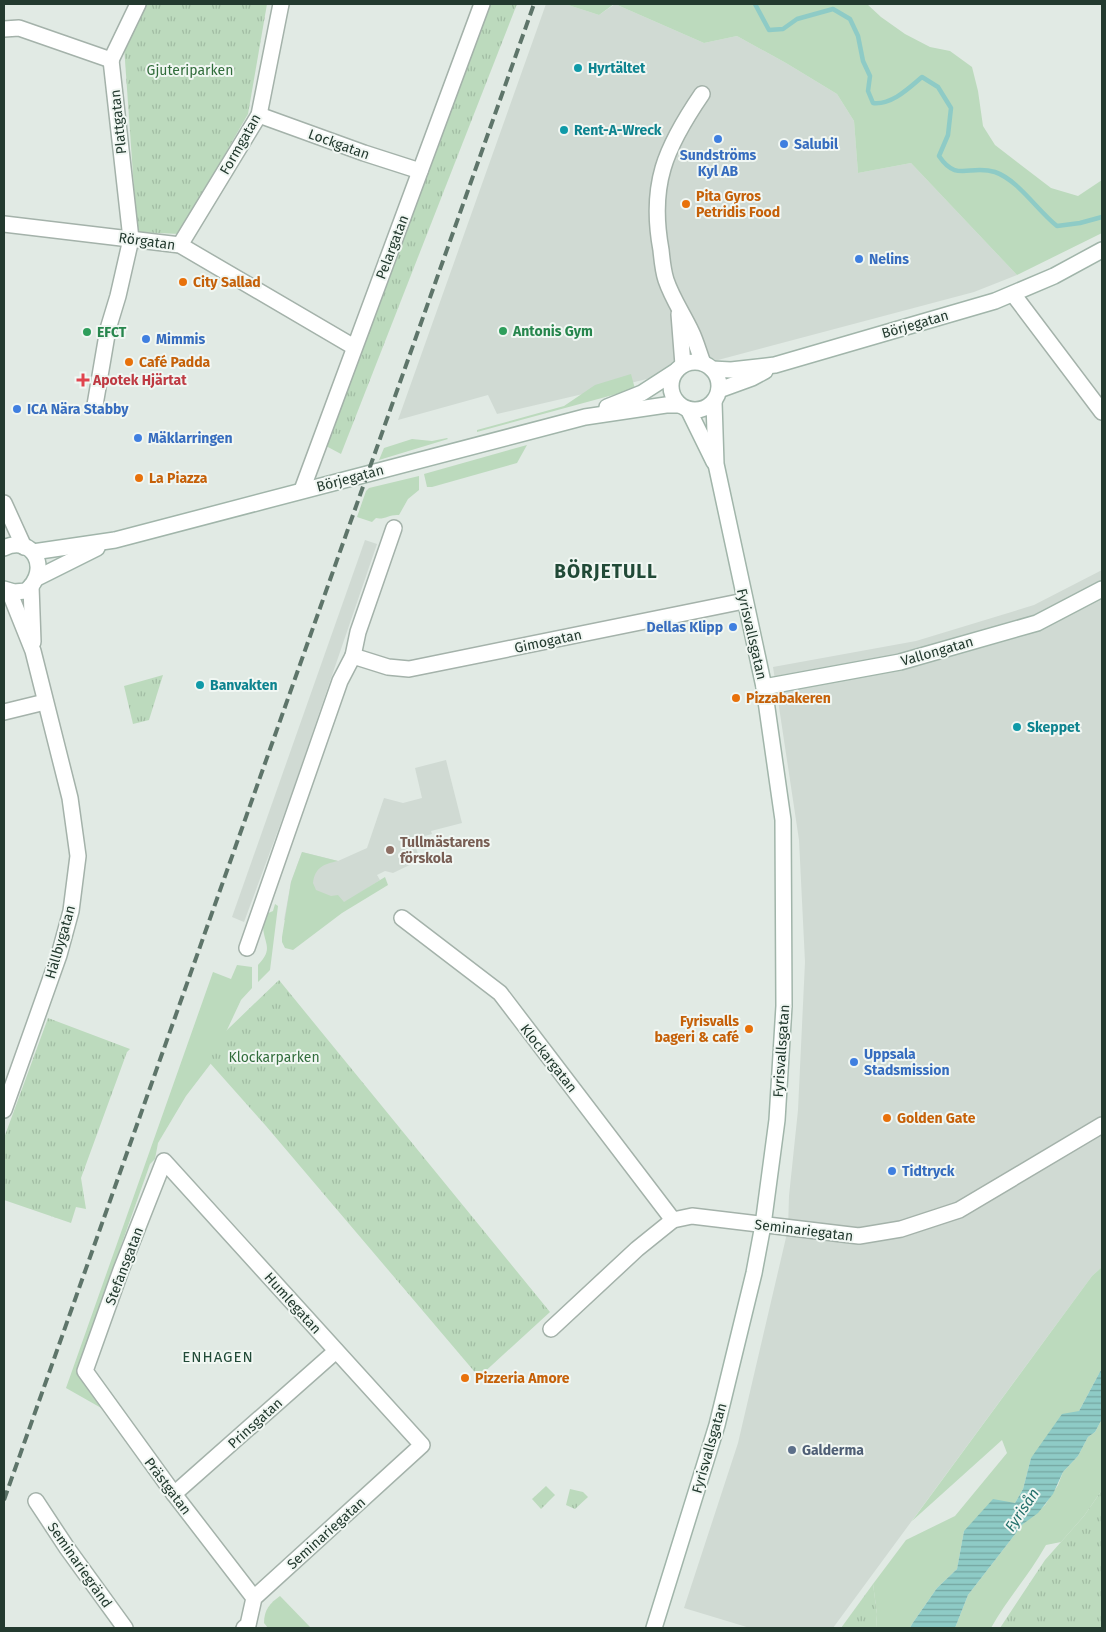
<svg xmlns="http://www.w3.org/2000/svg" width="1106" height="1632" viewBox="0 0 1106 1632" font-family="'Fira Sans',sans-serif">
<style>
.built{fill:#d0dad3}
.grass{fill:#bcdabd}
.park{fill:url(#park-tufts)}
.water{fill:url(#water-rules)}
.lines{fill:none;stroke-linecap:round;stroke-linejoin:round}
.stream{stroke:#8ecbc6;stroke-width:4.5}
.street-casing{stroke:#a4b2aa;stroke-width:18}
.secondary-casing{stroke:#a1b5aa;stroke-width:18}
.street{stroke:#fff;stroke-width:15}
.secondary{stroke:#fff;stroke-width:15}
.rail{stroke:#5e756a;stroke-width:4;stroke-dasharray:10 5;stroke-linecap:butt}
.culture-dot{fill:#0f9aa8;stroke:#f1f7f3;stroke-width:2}
.shop-dot{fill:#3f7fe0;stroke:#f1f7f3;stroke-width:2}
.food-dot{fill:#e8710a;stroke:#f1f7f3;stroke-width:2}
.leisure-dot{fill:#2e9e5b;stroke:#f1f7f3;stroke-width:2}
.health-dot{fill:#e0444e;stroke:#f1f7f3;stroke-width:2}
.education-dot{fill:#8d6e63;stroke:#f1f7f3;stroke-width:2}
.service-dot{fill:#5c6f8a;stroke:#f1f7f3;stroke-width:2}
.labels{text-anchor:middle;stroke-width:4;stroke-linejoin:round;paint-order:stroke}
.culture-label{font-size:14px;font-weight:bold;fill:#0d838f;stroke:#f1f7f3;text-anchor:start}
.park-label{font-size:14px;fill:#316d3b;stroke:#f1f7f3}
.street-label{font-size:14px;fill:#233a2f;stroke:#f1f7f3}
.shop-label{font-size:14px;font-weight:bold;fill:#366cbe;stroke:#f1f7f3;text-anchor:start}
.food-label{font-size:14px;font-weight:bold;fill:#c56008;stroke:#f1f7f3;text-anchor:start}
.leisure-label{font-size:14px;font-weight:bold;fill:#27864d;stroke:#f1f7f3;text-anchor:start}
.health-label{font-size:14px;font-weight:bold;fill:#be3a42;stroke:#f1f7f3;text-anchor:start}
.education-label{font-size:14px;font-weight:bold;fill:#785e54;stroke:#f1f7f3;text-anchor:start}
.service-label{font-size:14px;font-weight:bold;fill:#4e5e75;stroke:#f1f7f3;text-anchor:start}
.neighbourhood-label{font-size:15px;letter-spacing:1px;fill:#214a37;stroke:#f1f7f3}
.water-label{font-size:15px;font-style:italic;fill:#23706b;stroke:#f1f7f3}
.district-label{font-size:19px;font-weight:bold;letter-spacing:1px;fill:#214a37;stroke:#f1f7f3}
</style>
<defs>
<pattern id="park-tufts" width="24" height="20" patternUnits="userSpaceOnUse" patternTransform="scale(1.25)"><rect width="24" height="20" fill="#bcdabd"/><path d="M3 7l-1-3M5 7V3M7 7l1-3M15 17l-1-3M17 17v-4M19 17l1-3" fill="none" stroke="#a1bca3"/></pattern>
<pattern id="water-rules" width="6" height="5" patternUnits="userSpaceOnUse" patternTransform="scale(1.25)"><rect width="6" height="5" fill="#8ecbc6"/><path d="M0 2.5h6" fill="none" stroke="#74a6a1"/></pattern>
</defs>
<rect width="100%" height="100%" fill="#e1eae4"/>
<!-- built -->
<g class="built">
<polygon points="546,4 565,4 599,15 615,4 704,43 737,36 786,63 837,94 854,121 858,173 911,163 1017,275 974,292 643,380 497,414 488,395 398,420"/>
<polygon points="365,540 377,544 290,798 244,922 232,917"/>
<polygon points="1102,570 1102,1267 1092,1276 833,1628 750,1628 684,1608 738,1443 788,1229 789,1196 798,1110 805,962 799,840 773,667 916,641 1034,605"/>
<polygon points="446,760 462,823 431,831 432,834 413,839 420,860 393,873 385,871 377,875 380,880 315,922 284,920 291,882 302,852 338,861 367,848 384,798 403,803 422,798 415,768"/>
</g>
<!-- grass -->
<g class="grass">
<polygon points="565,4 614,4 599,15"/>
<polygon points="615,4 867,4 881,17 905,34 930,47 950,51 972,67 978,91 983,126 995,145 1051,188 1078,196 1102,180 1102,233 1017,275 911,163 858,173 854,121 837,94 786,63 737,36 704,43"/>
<polygon points="631,374 635,389 477,432 477,430 564,406 595,385"/>
<polygon points="447,438 448,439 379,460 384,448 412,439 432,441"/>
<polygon points="527,445 517,463 432,487 427,487 424,474"/>
<path d="M 419,476 L 419,490 L 408,499 L 399,515 C 390,514 384,520 376,518 L 372,522 L 357,517 L 366,491 L 369,488 Z"/>
<path d="M 302,852 L 338,861 C 324,864 315,867 313,883 L 316,890 L 331,896 L 338,895 L 344,902 L 385,877 L 388,885 L 342,913 L 293,950 L 285,948 L 282,942 L 282,937 L 291,882 Z"/>
<path d="M 275,904 L 278,906 L 270,970 L 258,982 L 258,965 C 274,948 264,945 263,926 C 262,922 264,918 266,914 L 273,911 Z"/>
<path d="M 237,965 L 252,967 L 252,988 L 241,1000 L 212,1062 L 186,1096 L 158,1143 L 155,1159 L 150,1164 L 79,1364 C 80,1383 91,1394 103,1409 L 66,1388 L 213,972 L 231,979 Z"/>
<polygon points="1102,1267 1102,1368 1079,1411 1031,1458 1023,1489 1015,1503 964,1531 957,1569 937,1588 912,1624 910,1628 876,1628 877,1614 873,1584 906,1540 955,1516 1007,1453 1002,1440 912,1521 1092,1276"/>
<path d="M 1102,1419 L 1102,1490 L 1084,1516 L 1061,1542 L 1046,1545 C 1030,1574 1007,1599 991,1628 L 955,1628 L 968,1595 L 1023,1524 L 1045,1505 L 1058,1485 L 1063,1472 L 1078,1456 L 1088,1437 L 1095,1432 Z"/>
<path d="M 280,1596 L 311,1628 L 268,1628 L 264,1623 C 264,1610 270,1603 280,1596 Z"/>
</g>
<!-- park -->
<g class="park">
<polygon points="145,4 267,4 248,114 179,234 137,232 124,46"/>
<polygon points="474,4 517,4 341,454 326,446"/>
<polygon points="163,675 149,720 133,724 124,686"/>
<polygon points="279,980 550,1312 479,1377 266,1126 202,1054"/>
<polygon points="48,1018 130,1049 127,1052 81,1178 86,1209 76,1207 71,1223 4,1200 4,1138"/>
<polygon points="546,1486 555,1495 541,1509 532,1499"/>
<polygon points="570,1489 583,1492 588,1497 575,1509 566,1505"/>
<polygon points="1102,1490 1102,1628 1000,1628 1045,1560 1084,1516"/>
<polygon points="873,1584 877,1614 876,1628 841,1628"/>
</g>
<!-- water -->
<polygon class="water" points="1102,1368 1102,1419 1095,1432 1088,1437 1078,1456 1063,1472 1053,1494 1038,1513 1023,1524 968,1595 955,1628 910,1628 912,1624 937,1588 957,1569 964,1531 993,1499 1015,1503 1023,1489 1031,1458 1062,1414 1079,1411"/>
<g class="lines">
<!-- stream -->
<path class="stream" d="M 755,4 L 769,30 L 783,29 L 797,19 L 833,9 L 850,19 L 858,36 L 863,61 L 870,76 L 868,91 L 873,103 C 892,105 909,88 922,77 L 938,87 L 951,108 L 948,135 L 939,156 C 957,183 969,164 995,172 C 1018,180 1037,210 1057,226 L 1080,223 L 1102,217"/>
<!-- street casing -->
<g class="street-casing">
<g id="street">
<polyline points="4,29 19,28 111,60"/>
<polyline points="111,60 138,4"/>
<path d="M 702,94 C 665,148 649,185 661,250 C 662,260 663,271 666,280 C 672,298 683,314 691,331 C 696,341 699,353 703,363"/>
<polyline points="259,115 364,153 420,171"/>
<polyline points="4,224 180,245 354,347"/>
<polyline points="180,245 259,115 281,4"/>
<polyline points="1013,294 1102,412"/>
<polyline points="679,314 683,365"/>
<polyline points="95,405 108,329 118,296 131,239 111,60"/>
<polyline points="302,490 482,4"/>
<polyline points="4,503 24,547"/>
<polyline points="31,586 33,642"/>
<polyline points="353,656 358,632 394,528"/>
<polyline points="4,712 45,702"/>
<polyline points="402,918 500,993 673,1220"/>
<polyline points="247,948 340,681 353,656 388,667 409,669 744,601"/>
<polyline points="4,1110 59,955 71,911 78,856 70,798 33,651 9,591"/>
<polyline points="551,1329 637,1249 673,1220 692,1216 859,1236 901,1229 959,1210 1102,1125"/>
<polyline points="174,1494 336,1351"/>
<polyline points="36,1501 67,1548 125,1628"/>
<polyline points="244,1628 248,1625 254,1598 422,1445 164,1161 121,1270 85,1371 174,1494 254,1598"/>
</g>
</g>
<!-- secondary casing -->
<g class="secondary-casing">
<g id="secondary">
<circle cx="695" cy="386" r="24"/>
<polyline points="712,369 731,370 775,365 995,301 1054,276 1102,250"/>
<polyline points="719,390 752,378 765,371"/>
<polyline points="607,407 642,393 676,371"/>
<polyline points="688,409 714,462"/>
<path d="M 4,548 C 32,534 52,569 26,591 L 14,592 L 4,589"/>
<polyline points="33,552 115,540 585,417 666,405 679,405"/>
<polyline points="37,578 97,548"/>
<polyline points="764,687 900,662 1037,623 1102,589"/>
<polyline points="654,1628 717,1425 754,1273 763,1225 777,1120 784,1006 783,820 764,687 716,464 714,402"/>
</g>
</g>
<!-- street -->
<use href="#street" class="street"/>
<!-- secondary -->
<use href="#secondary" class="secondary"/>
<!-- rail -->
<polyline class="rail" points="4,1500 534,4"/>
</g>
<!-- markers -->
<g class="culture-dot">
<circle cx="578" cy="68" r="5"/>
<circle cx="564" cy="130" r="5"/>
<circle cx="200" cy="685" r="5"/>
<circle cx="1017" cy="727" r="5"/>
</g>
<g class="shop-dot">
<circle cx="718" cy="139" r="5"/>
<circle cx="784" cy="144" r="5"/>
<circle cx="859" cy="259" r="5"/>
<circle cx="146" cy="339" r="5"/>
<circle cx="17" cy="409" r="5"/>
<circle cx="138" cy="438" r="5"/>
<circle cx="733" cy="627" r="5"/>
<circle cx="854" cy="1062" r="5"/>
<circle cx="892" cy="1171" r="5"/>
</g>
<g class="food-dot">
<circle cx="686" cy="204" r="5"/>
<circle cx="183" cy="282" r="5"/>
<circle cx="129" cy="362" r="5"/>
<circle cx="139" cy="478" r="5"/>
<circle cx="736" cy="698" r="5"/>
<circle cx="749" cy="1029" r="5"/>
<circle cx="887" cy="1118" r="5"/>
<circle cx="465" cy="1378" r="5"/>
</g>
<g class="leisure-dot">
<circle cx="503" cy="331" r="5"/>
<circle cx="87" cy="332" r="5"/>
</g>
<path class="health-dot" d="M80.5 372.5h5v5h5v5h-5v5h-5v-5h-5v-5h5z"/>
<circle class="education-dot" cx="390" cy="850" r="5"/>
<circle class="service-dot" cx="792" cy="1450" r="5"/>
<g class="labels">
<!-- culture labels -->
<g class="culture-label">
<text x="588" y="73">Hyrtältet</text>
<text x="574" y="135">Rent-A-Wreck</text>
<text x="210" y="690">Banvakten</text>
<text x="1027" y="732">Skeppet</text>
</g>
<!-- park labels -->
<g class="park-label">
<text x="190" y="75">Gjuteriparken</text>
<text x="274" y="1062">Klockarparken</text>
</g>
<!-- street labels -->
<g class="street-label">
<text transform="translate(118 122) rotate(-96)" y="5">Plattgatan</text>
<text transform="translate(240 144) rotate(-60)" y="5">Formgatan</text>
<text transform="translate(339 144) rotate(20)" y="5">Lockgatan</text>
<text transform="translate(147 241) rotate(8)" y="5">Rörgatan</text>
<text transform="translate(392 247) rotate(-69)" y="5">Pelargatan</text>
<text transform="translate(915 324) rotate(-16)" y="5">Börjegatan</text>
<text transform="translate(350 478) rotate(-15)" y="5">Börjegatan</text>
<text transform="translate(752 634) rotate(77)" y="5">Fyrisvallsgatan</text>
<text transform="translate(548 641) rotate(-12)" y="5">Gimogatan</text>
<text transform="translate(937 651) rotate(-16)" y="5">Vallongatan</text>
<text transform="translate(60 942) rotate(-74)" y="5">Hällbygatan</text>
<text transform="translate(781 1051) rotate(-86)" y="5">Fyrisvallsgatan</text>
<text transform="translate(549 1058) rotate(52)" y="5">Klockargatan</text>
<text transform="translate(804 1230) rotate(7)" y="5">Seminariegatan</text>
<text transform="translate(124 1266) rotate(-69)" y="5">Stefansgatan</text>
<text transform="translate(293 1303) rotate(48)" y="5">Humlegatan</text>
<text transform="translate(255 1423) rotate(-42)" y="5">Prinsgatan</text>
<text transform="translate(709 1448) rotate(-74)" y="5">Fyrisvallsgatan</text>
<text transform="translate(168 1486) rotate(53)" y="5">Prästgatan</text>
<text transform="translate(326 1533) rotate(-42)" y="5">Seminariegatan</text>
<text transform="translate(80 1565) rotate(55)" y="5">Seminariegränd</text>
</g>
<!-- shop labels -->
<g class="shop-label">
<text x="794" y="149">Salubil</text>
<text x="718" y="160" text-anchor="middle">Sundströms<tspan x="718" dy="16">Kyl AB</tspan></text>
<text x="869" y="264">Nelins</text>
<text x="156" y="344">Mimmis</text>
<text x="27" y="414">ICA Nära Stabby</text>
<text x="148" y="443">Mäklarringen</text>
<text x="723" y="632" text-anchor="end">Dellas Klipp</text>
<text x="864" y="1059">Uppsala<tspan x="864" dy="16">Stadsmission</tspan></text>
<text x="902" y="1176">Tidtryck</text>
</g>
<!-- food labels -->
<g class="food-label">
<text x="696" y="201">Pita Gyros<tspan x="696" dy="16">Petridis Food</tspan></text>
<text x="193" y="287">City Sallad</text>
<text x="139" y="367">Café Padda</text>
<text x="149" y="483">La Piazza</text>
<text x="746" y="703">Pizzabakeren</text>
<text x="739" y="1026" text-anchor="end">Fyrisvalls<tspan x="739" dy="16">bageri &amp; café</tspan></text>
<text x="897" y="1123">Golden Gate</text>
<text x="475" y="1383">Pizzeria Amore</text>
</g>
<!-- leisure labels -->
<g class="leisure-label">
<text x="513" y="336">Antonis Gym</text>
<text x="97" y="337">EFCT</text>
</g>
<!-- health labels -->
<g class="health-label">
<text x="93" y="385">Apotek Hjärtat</text>
</g>
<!-- education labels -->
<g class="education-label">
<text x="400" y="847">Tullmästarens<tspan x="400" dy="16">förskola</tspan></text>
</g>
<!-- service labels -->
<g class="service-label">
<text x="802" y="1455">Galderma</text>
</g>
<!-- neighbourhood labels -->
<g class="neighbourhood-label">
<text x="218" y="1362">ENHAGEN</text>
</g>
<!-- water labels -->
<g class="water-label">
<text transform="translate(1022 1510) rotate(-56)" y="5">Fyrisån</text>
</g>
<!-- district labels -->
<g class="district-label">
<text x="606" y="578">BÖRJETULL</text>
</g>
</g>
<!-- border -->
<rect width="1106" height="1632" fill="none" stroke="#233a2f" stroke-width="10"/>
</svg>
